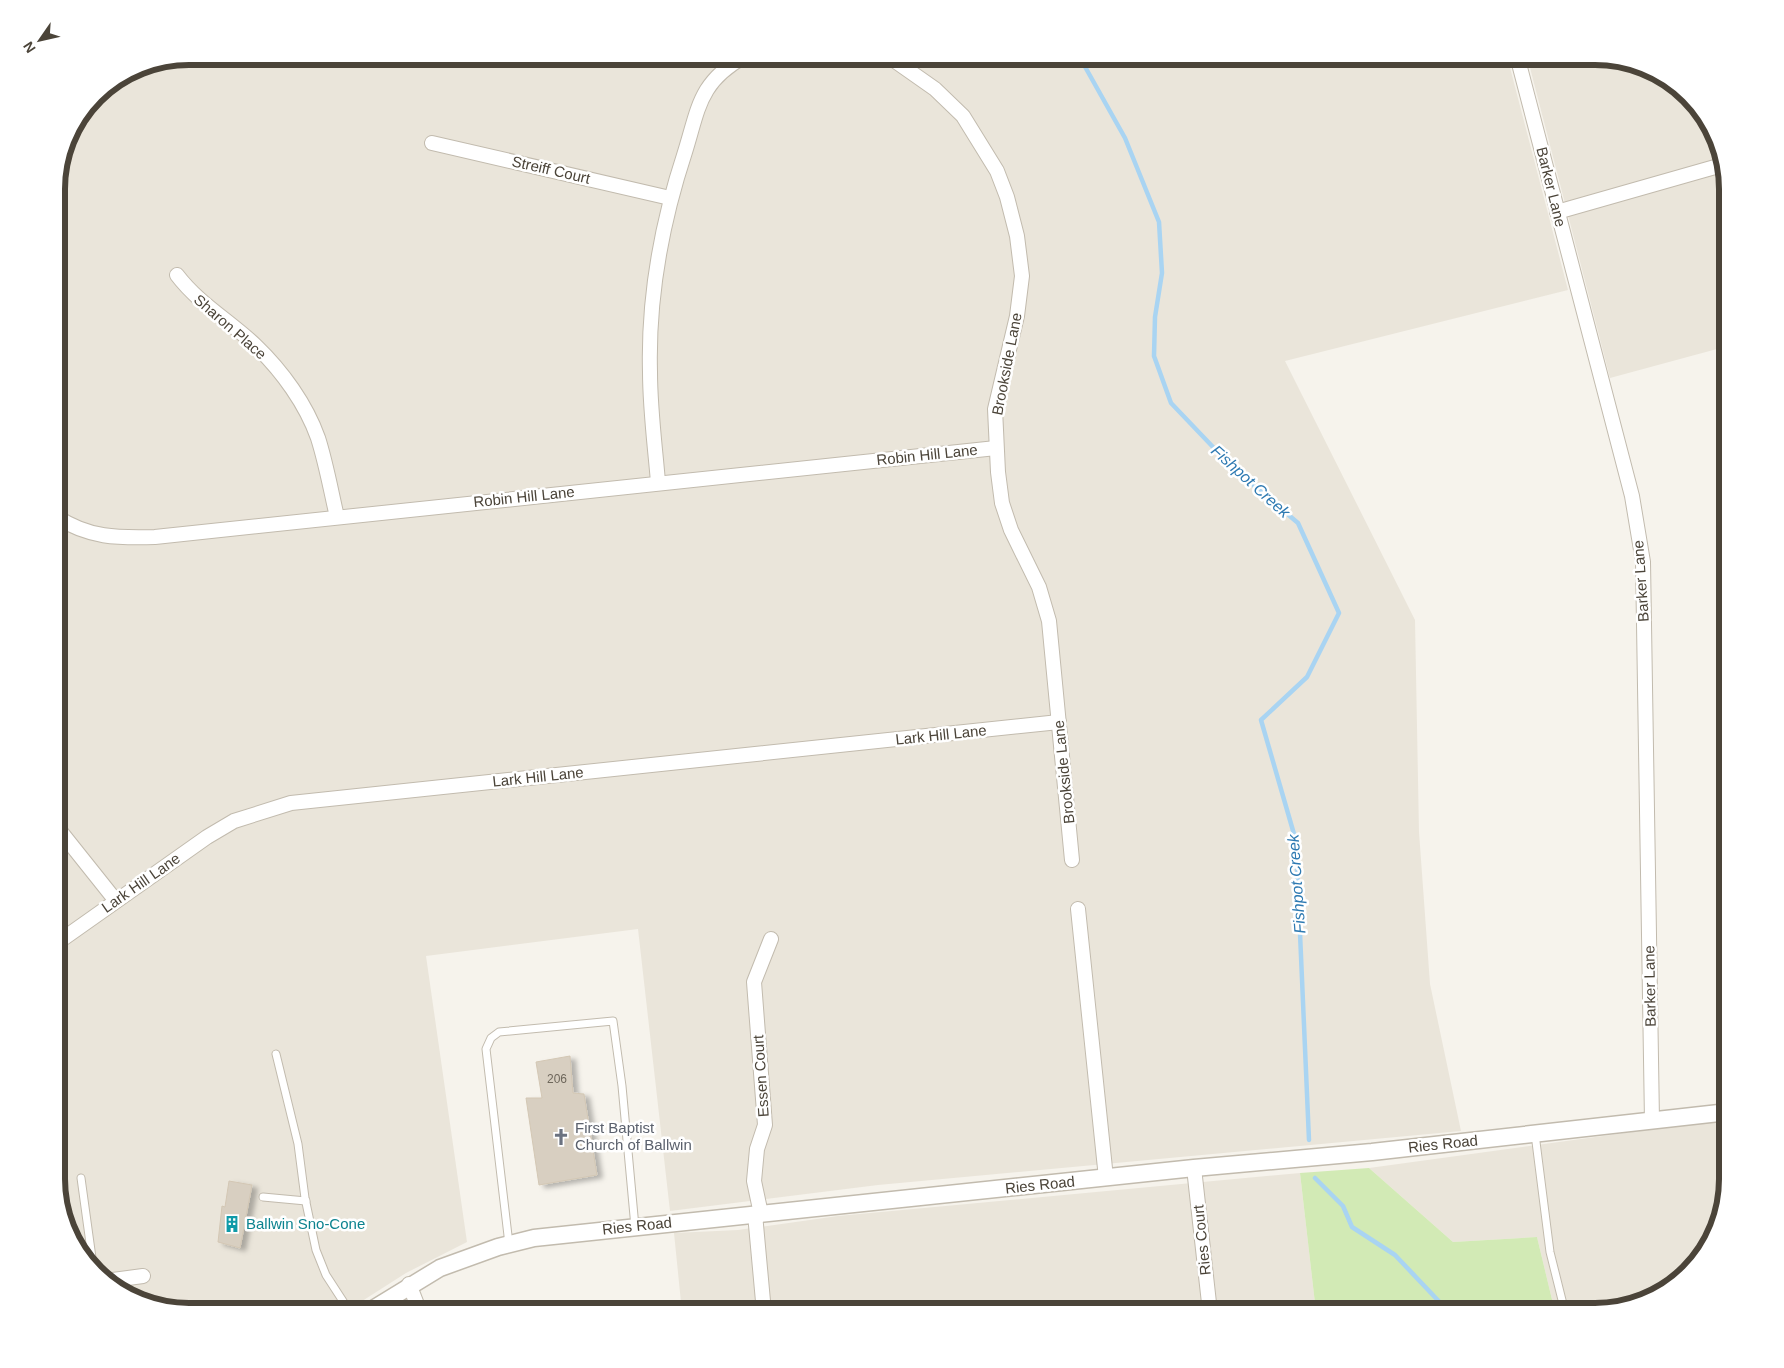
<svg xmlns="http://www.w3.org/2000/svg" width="1784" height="1368" viewBox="0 0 1784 1368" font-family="Arial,sans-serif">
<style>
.residential{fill:#eae5da}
.green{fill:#d2eab5}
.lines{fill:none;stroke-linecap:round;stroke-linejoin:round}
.stream{stroke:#a9d4f2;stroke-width:4.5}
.building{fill:#d8cfc1;stroke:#d3c7b4;filter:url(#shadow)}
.service-casing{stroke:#c2bbae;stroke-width:9}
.minor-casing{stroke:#c2bbae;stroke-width:16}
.tertiary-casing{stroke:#c2bbae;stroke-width:19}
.service{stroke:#fff;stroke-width:7}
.minor{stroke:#fff;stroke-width:14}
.tertiary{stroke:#fff;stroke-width:16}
.labels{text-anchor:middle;stroke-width:5;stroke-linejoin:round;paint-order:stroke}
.number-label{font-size:12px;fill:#6e675b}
.street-label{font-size:15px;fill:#4b4439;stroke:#fff}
.worship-label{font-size:15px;fill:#5b616d;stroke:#fff;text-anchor:start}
.culture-label{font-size:15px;fill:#0d838f;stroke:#fff;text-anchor:start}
.water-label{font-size:16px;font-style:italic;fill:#2e7ab2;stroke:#fff}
.rim{fill:none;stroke:#4b4439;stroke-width:6}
</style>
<defs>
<filter id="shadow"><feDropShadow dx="5.5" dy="3" stdDeviation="2.5" flood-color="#0004"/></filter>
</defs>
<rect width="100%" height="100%" fill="#f6f3ec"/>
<!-- residential -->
<g class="residential">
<polygon points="189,56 1507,56 1568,290 1285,361 1415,620 1419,832 1430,984 1461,1131 878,1185 670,1211 638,929 426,956 467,1242 406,1273 345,1312 189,1312 146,1305 108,1284 70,1238 57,1188 57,180 70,130 101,89 138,66"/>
<polygon points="1527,56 1595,56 1638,63 1676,84 1714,130 1728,189 1728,346 1610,378"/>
<polygon points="1728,1119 1728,1179 1721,1222 1700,1260 1654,1298 1595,1312 1555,1312 1537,1237 1453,1242 1369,1168"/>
<polygon points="1300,1173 1316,1312 682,1312 674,1233 738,1230 838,1216"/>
</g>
<!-- green -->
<polygon class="green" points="1369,1168 1453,1242 1537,1237 1555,1312 1316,1312 1300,1173"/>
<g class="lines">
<!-- stream -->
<g class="stream">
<polyline points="1079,56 1125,138 1159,222 1162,273 1155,317 1154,356 1171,403 1233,468 1298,523 1339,613 1307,677 1261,720 1296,841 1309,1140"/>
<polyline points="1315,1178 1343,1206 1352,1227 1395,1255 1449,1312"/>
</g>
</g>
<!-- building -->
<g class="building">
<polygon points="570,1056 573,1093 584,1094 597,1175 539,1185 526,1098 542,1098 536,1062"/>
<polygon points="229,1181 252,1185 240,1248 218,1242 222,1206 225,1207"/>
</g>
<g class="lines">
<!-- service casing -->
<g class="service-casing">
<g id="service">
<polyline points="276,1054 298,1144 305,1198 316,1250 326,1275 350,1312"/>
<polyline points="1535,1134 1550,1252 1565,1312"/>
<polyline points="81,1178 93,1265"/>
<polyline points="263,1197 306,1201"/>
<polyline points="509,1244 486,1049 491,1038 499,1032 613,1021 622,1086 635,1227"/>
</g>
</g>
<!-- minor casing -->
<g class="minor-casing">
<g id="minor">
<polyline points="888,56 935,89 963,116 997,171 1007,197 1017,236 1022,276 1017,316 995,409 998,472 1002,503 1011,530 1039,587 1049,621 1072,860"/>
<polyline points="1517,56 1632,496 1643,562 1652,1121"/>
<polyline points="432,143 670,198"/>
<polyline points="1557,212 1722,165"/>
<path d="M 177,275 C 199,304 230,321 256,346 C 282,371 306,404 318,438 C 326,463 331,491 337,517"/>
<path d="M 658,482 C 655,446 650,409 650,372 C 648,298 662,222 685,152 C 699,107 699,82 745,56"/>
<path d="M 57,517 C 89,538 117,538 155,537 L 996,448"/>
<polyline points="57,827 116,901"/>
<polyline points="1078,909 1106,1178"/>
<polyline points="57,943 207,837 234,821 291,803 1059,722"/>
<polyline points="1194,1168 1210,1312"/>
<polyline points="755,1214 764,1312"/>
<polyline points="761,1214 754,1181 757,1149 765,1125 754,982 771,939"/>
<polyline points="105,1281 143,1276"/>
<polyline points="409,1284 420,1312"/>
</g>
</g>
<!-- tertiary casing -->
<g class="tertiary-casing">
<polyline id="tertiary" points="368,1312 440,1268 498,1247 534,1238 1194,1168 1372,1152 1728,1112"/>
</g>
<!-- service -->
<use href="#service" class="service"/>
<!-- minor -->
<use href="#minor" class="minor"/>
<!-- tertiary -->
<use href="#tertiary" class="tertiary"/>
</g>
<!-- icons -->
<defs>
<g id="church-bare" transform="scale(1.35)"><path d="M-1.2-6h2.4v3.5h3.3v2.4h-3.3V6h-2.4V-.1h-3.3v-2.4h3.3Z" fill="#6b7280" stroke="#fff" stroke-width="2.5" paint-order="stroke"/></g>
<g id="building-bare" transform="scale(1.35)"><path d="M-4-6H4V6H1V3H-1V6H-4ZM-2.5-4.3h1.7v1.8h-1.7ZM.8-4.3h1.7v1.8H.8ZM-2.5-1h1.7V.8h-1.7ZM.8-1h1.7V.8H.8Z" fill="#0f9aa8" stroke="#fff" stroke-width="2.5" paint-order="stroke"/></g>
</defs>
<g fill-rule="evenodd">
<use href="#church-bare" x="561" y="1137"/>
<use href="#building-bare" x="232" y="1224"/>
</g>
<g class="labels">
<!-- number labels -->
<g class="number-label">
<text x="557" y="1083">206</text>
</g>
<!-- street labels -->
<g class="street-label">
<text transform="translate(551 170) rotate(13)" y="5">Streiff Court</text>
<text transform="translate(1551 187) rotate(76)" y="5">Barker Lane</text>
<text transform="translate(230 327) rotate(41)" y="5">Sharon Place</text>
<text transform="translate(1007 364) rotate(-79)" y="5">Brookside Lane</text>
<text transform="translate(927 455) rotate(-6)" y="5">Robin Hill Lane</text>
<text transform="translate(524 497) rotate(-6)" y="5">Robin Hill Lane</text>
<text transform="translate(1641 581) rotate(-94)" y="5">Barker Lane</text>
<text transform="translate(941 735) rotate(-6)" y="5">Lark Hill Lane</text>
<text transform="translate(1064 772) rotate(-96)" y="5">Brookside Lane</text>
<text transform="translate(538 777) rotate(-6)" y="5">Lark Hill Lane</text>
<text transform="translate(141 883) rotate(-35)" y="5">Lark Hill Lane</text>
<text transform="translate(1650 986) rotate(-91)" y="5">Barker Lane</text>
<text transform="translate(761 1076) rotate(-94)" y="5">Essen Court</text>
<text transform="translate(1443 1144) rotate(-6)" y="5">Ries Road</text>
<text transform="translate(1040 1185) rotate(-6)" y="5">Ries Road</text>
<text transform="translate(637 1226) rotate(-6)" y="5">Ries Road</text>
<text transform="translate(1202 1240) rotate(-96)" y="5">Ries Court</text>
</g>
<!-- worship labels -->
<g class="worship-label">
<text x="575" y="1133">First Baptist<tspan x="575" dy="17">Church of Ballwin</tspan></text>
</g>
<!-- culture labels -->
<g class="culture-label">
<text x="246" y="1229">Ballwin Sno-Cone</text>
</g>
<!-- water labels -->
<g class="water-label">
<text transform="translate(1251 481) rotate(42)" y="6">Fishpot Creek</text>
<text transform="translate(1296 884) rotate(-94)" y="6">Fishpot Creek</text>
</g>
</g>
<!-- crop -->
<path d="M0 0H1784V1368H0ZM189 65H1595A124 124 0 0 1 1719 189V1179A124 124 0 0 1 1595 1303H189A124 124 0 0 1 65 1179V189A124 124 0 0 1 189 65Z" fill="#fff" fill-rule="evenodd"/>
<path class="rim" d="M189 65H1595A124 124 0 0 1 1719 189V1179A124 124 0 0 1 1595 1303H189A124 124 0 0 1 65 1179V189A124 124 0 0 1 189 65Z"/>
<!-- north arrow -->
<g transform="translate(40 40) rotate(236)" stroke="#ffffff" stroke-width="4" paint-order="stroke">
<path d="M0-4L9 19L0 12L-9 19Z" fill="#4b4439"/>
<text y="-8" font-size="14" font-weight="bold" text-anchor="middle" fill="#4b4439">N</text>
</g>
</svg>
